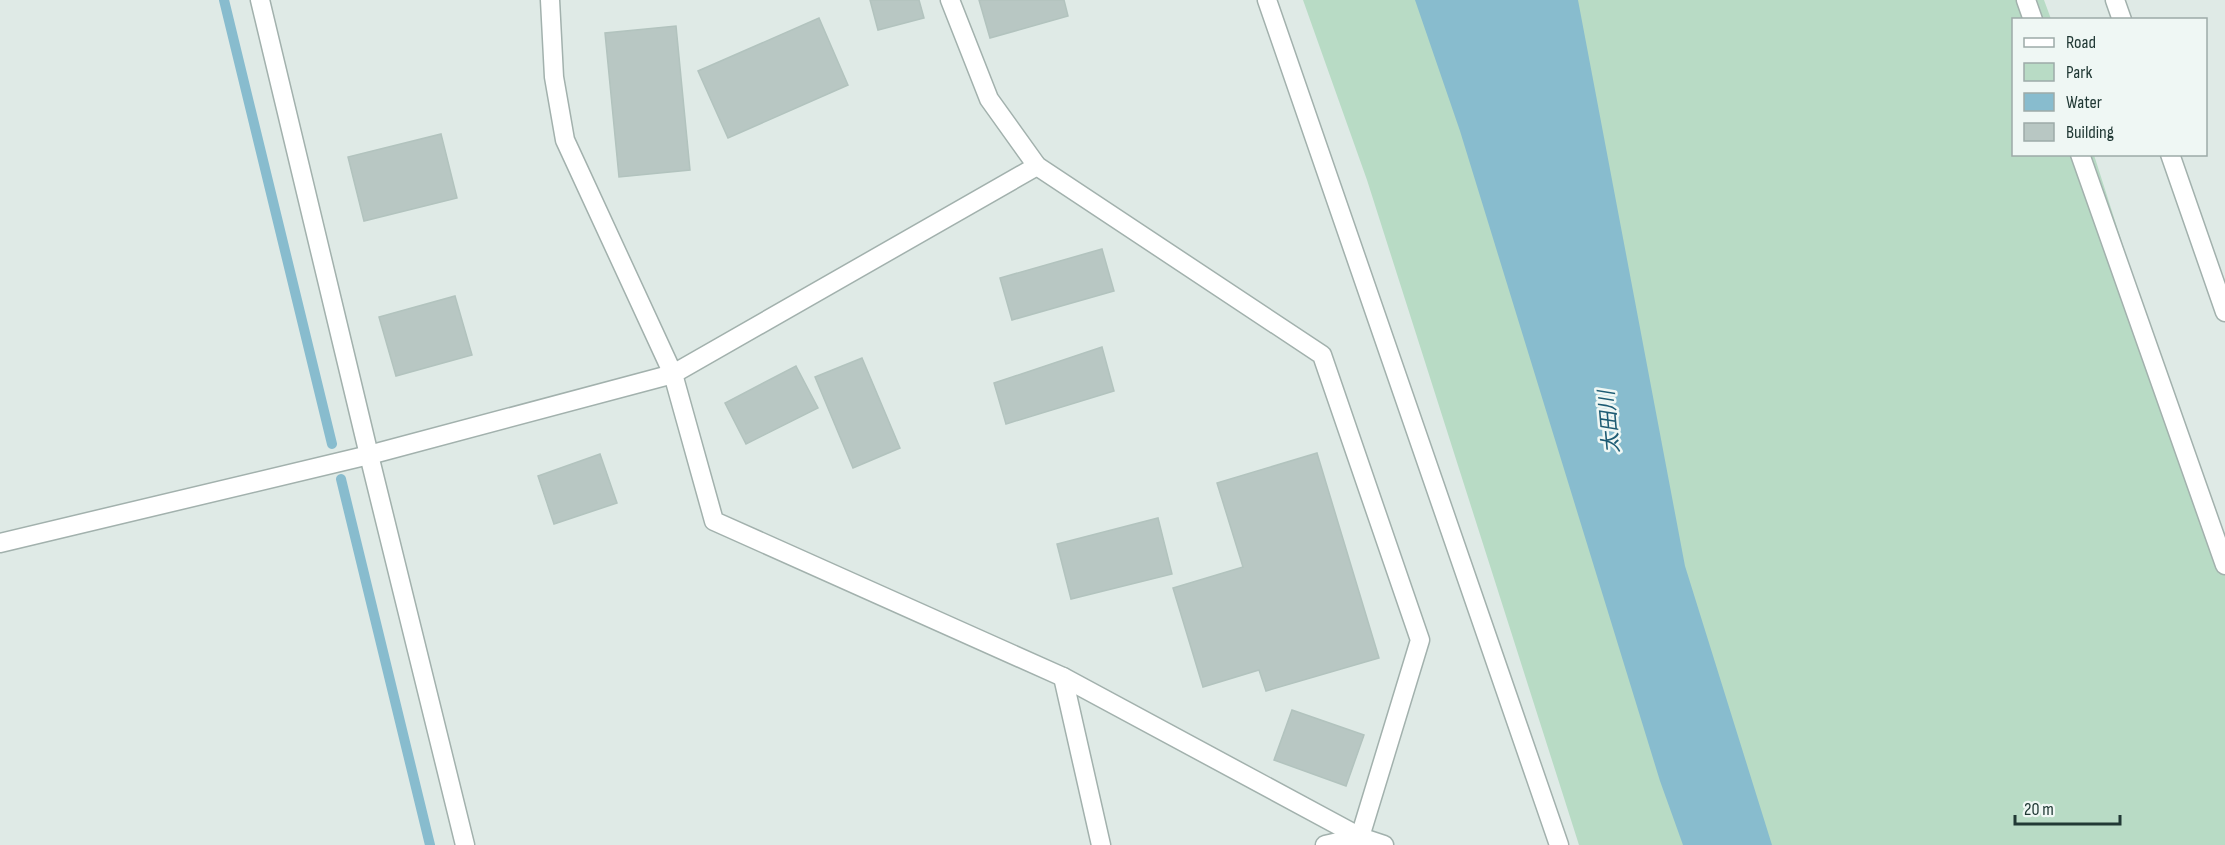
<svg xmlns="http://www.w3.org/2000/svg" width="2225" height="845" viewBox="0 0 2225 845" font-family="'Sofia Sans Condensed','Noto Sans JP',sans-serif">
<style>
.green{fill:#b8dbc5}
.water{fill:#88bcce}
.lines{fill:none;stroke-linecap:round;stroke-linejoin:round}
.stream{stroke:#88bcce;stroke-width:10}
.building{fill:#b8c7c3;stroke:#b2c3be;stroke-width:1.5}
.minor-casing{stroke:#a2b1ad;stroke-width:21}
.tertiary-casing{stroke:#a2b1ad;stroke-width:21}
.minor{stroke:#fff;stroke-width:18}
.tertiary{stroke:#fff;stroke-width:18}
.labels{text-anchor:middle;stroke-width:5;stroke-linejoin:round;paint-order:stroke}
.water-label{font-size:21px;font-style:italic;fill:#1d5b73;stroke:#eff7f4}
</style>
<rect width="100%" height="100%" fill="#dfeae6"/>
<!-- green -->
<polygon class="green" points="1303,0 2044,0 2051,19 2014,20 2014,154 2094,155 2225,565 2225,845 1579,845 1367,180"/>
<!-- water -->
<polygon class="water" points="1415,0 1578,0 1685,566 1772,845 1683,845 1660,781 1460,131"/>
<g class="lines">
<!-- stream -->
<g class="stream">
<polyline points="224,0 332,444"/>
<polyline points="341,479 430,845"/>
</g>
</g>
<!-- building -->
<g class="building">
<polygon points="870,0 919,0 924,18 878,30"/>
<polygon points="979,0 1064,0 1068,16 990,38"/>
<polygon points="819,18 848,85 728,138 698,71"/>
<polygon points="676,26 690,170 619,177 605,33"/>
<polygon points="441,134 457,198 364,221 348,157"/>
<polygon points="1102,249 1114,291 1012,320 1000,278"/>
<polygon points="455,296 472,355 396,376 379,317"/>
<polygon points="1102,347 1114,391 1006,424 994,383"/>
<polygon points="862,358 900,448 853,468 815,377"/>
<polygon points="796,366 818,408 746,444 725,403"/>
<polygon points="1317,453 1379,658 1266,691 1259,670 1203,687 1173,588 1243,567 1217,483"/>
<polygon points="600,454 617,503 554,524 538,476"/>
<polygon points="1158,518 1172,574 1071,599 1057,544"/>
<polygon points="1292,710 1364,735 1346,786 1274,760"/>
</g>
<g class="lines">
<!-- minor casing -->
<g class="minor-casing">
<g id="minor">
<polyline points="550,0 554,77 565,140 673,374 714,521 1063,677 1360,837 1384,845"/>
<polyline points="950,0 989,99 1037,166 1322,355 1420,640 1360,837 1325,845"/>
<polyline points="1267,0 1559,845"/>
<polyline points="2026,0 2033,20"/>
<polyline points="2115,0 2122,20"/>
<polyline points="2080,154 2225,565"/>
<polyline points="2170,154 2225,312"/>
<polyline points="0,543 369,455 673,374 1037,166"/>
<polyline points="1063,677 1101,845"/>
</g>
</g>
<!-- tertiary casing -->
<g class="tertiary-casing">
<polyline id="tertiary" points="260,0 369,455 465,845"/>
</g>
<!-- minor -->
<use href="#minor" class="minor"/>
<!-- tertiary -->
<use href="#tertiary" class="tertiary"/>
</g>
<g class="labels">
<!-- water labels -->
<g class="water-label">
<text transform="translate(1609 422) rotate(-95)" y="7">太田川</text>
</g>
</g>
<!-- legend -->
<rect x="2012" y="18" width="195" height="138" fill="#eff7f4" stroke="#9daba8" stroke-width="1.5"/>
<rect x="2024" y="38" width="30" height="9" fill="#ffffff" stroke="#9daba8" stroke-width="1.5"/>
<text x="2066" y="48" font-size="18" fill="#213935">Road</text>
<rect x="2024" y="63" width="30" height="18" fill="#b8dbc5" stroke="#9daba8" stroke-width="1.5"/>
<text x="2066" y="78" font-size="18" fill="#213935">Park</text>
<rect x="2024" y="93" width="30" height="18" fill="#88bcce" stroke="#9daba8" stroke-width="1.5"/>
<text x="2066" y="108" font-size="18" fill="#213935">Water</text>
<rect x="2024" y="123" width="30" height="18" fill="#b8c7c3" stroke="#9daba8" stroke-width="1.5"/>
<text x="2066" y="138" font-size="18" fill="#213935">Building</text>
<!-- scale -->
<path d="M2015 815v9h105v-9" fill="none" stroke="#213935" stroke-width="3"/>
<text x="2024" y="815" font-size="18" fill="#213935" stroke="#eff7f4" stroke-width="4.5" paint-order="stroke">20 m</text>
</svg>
